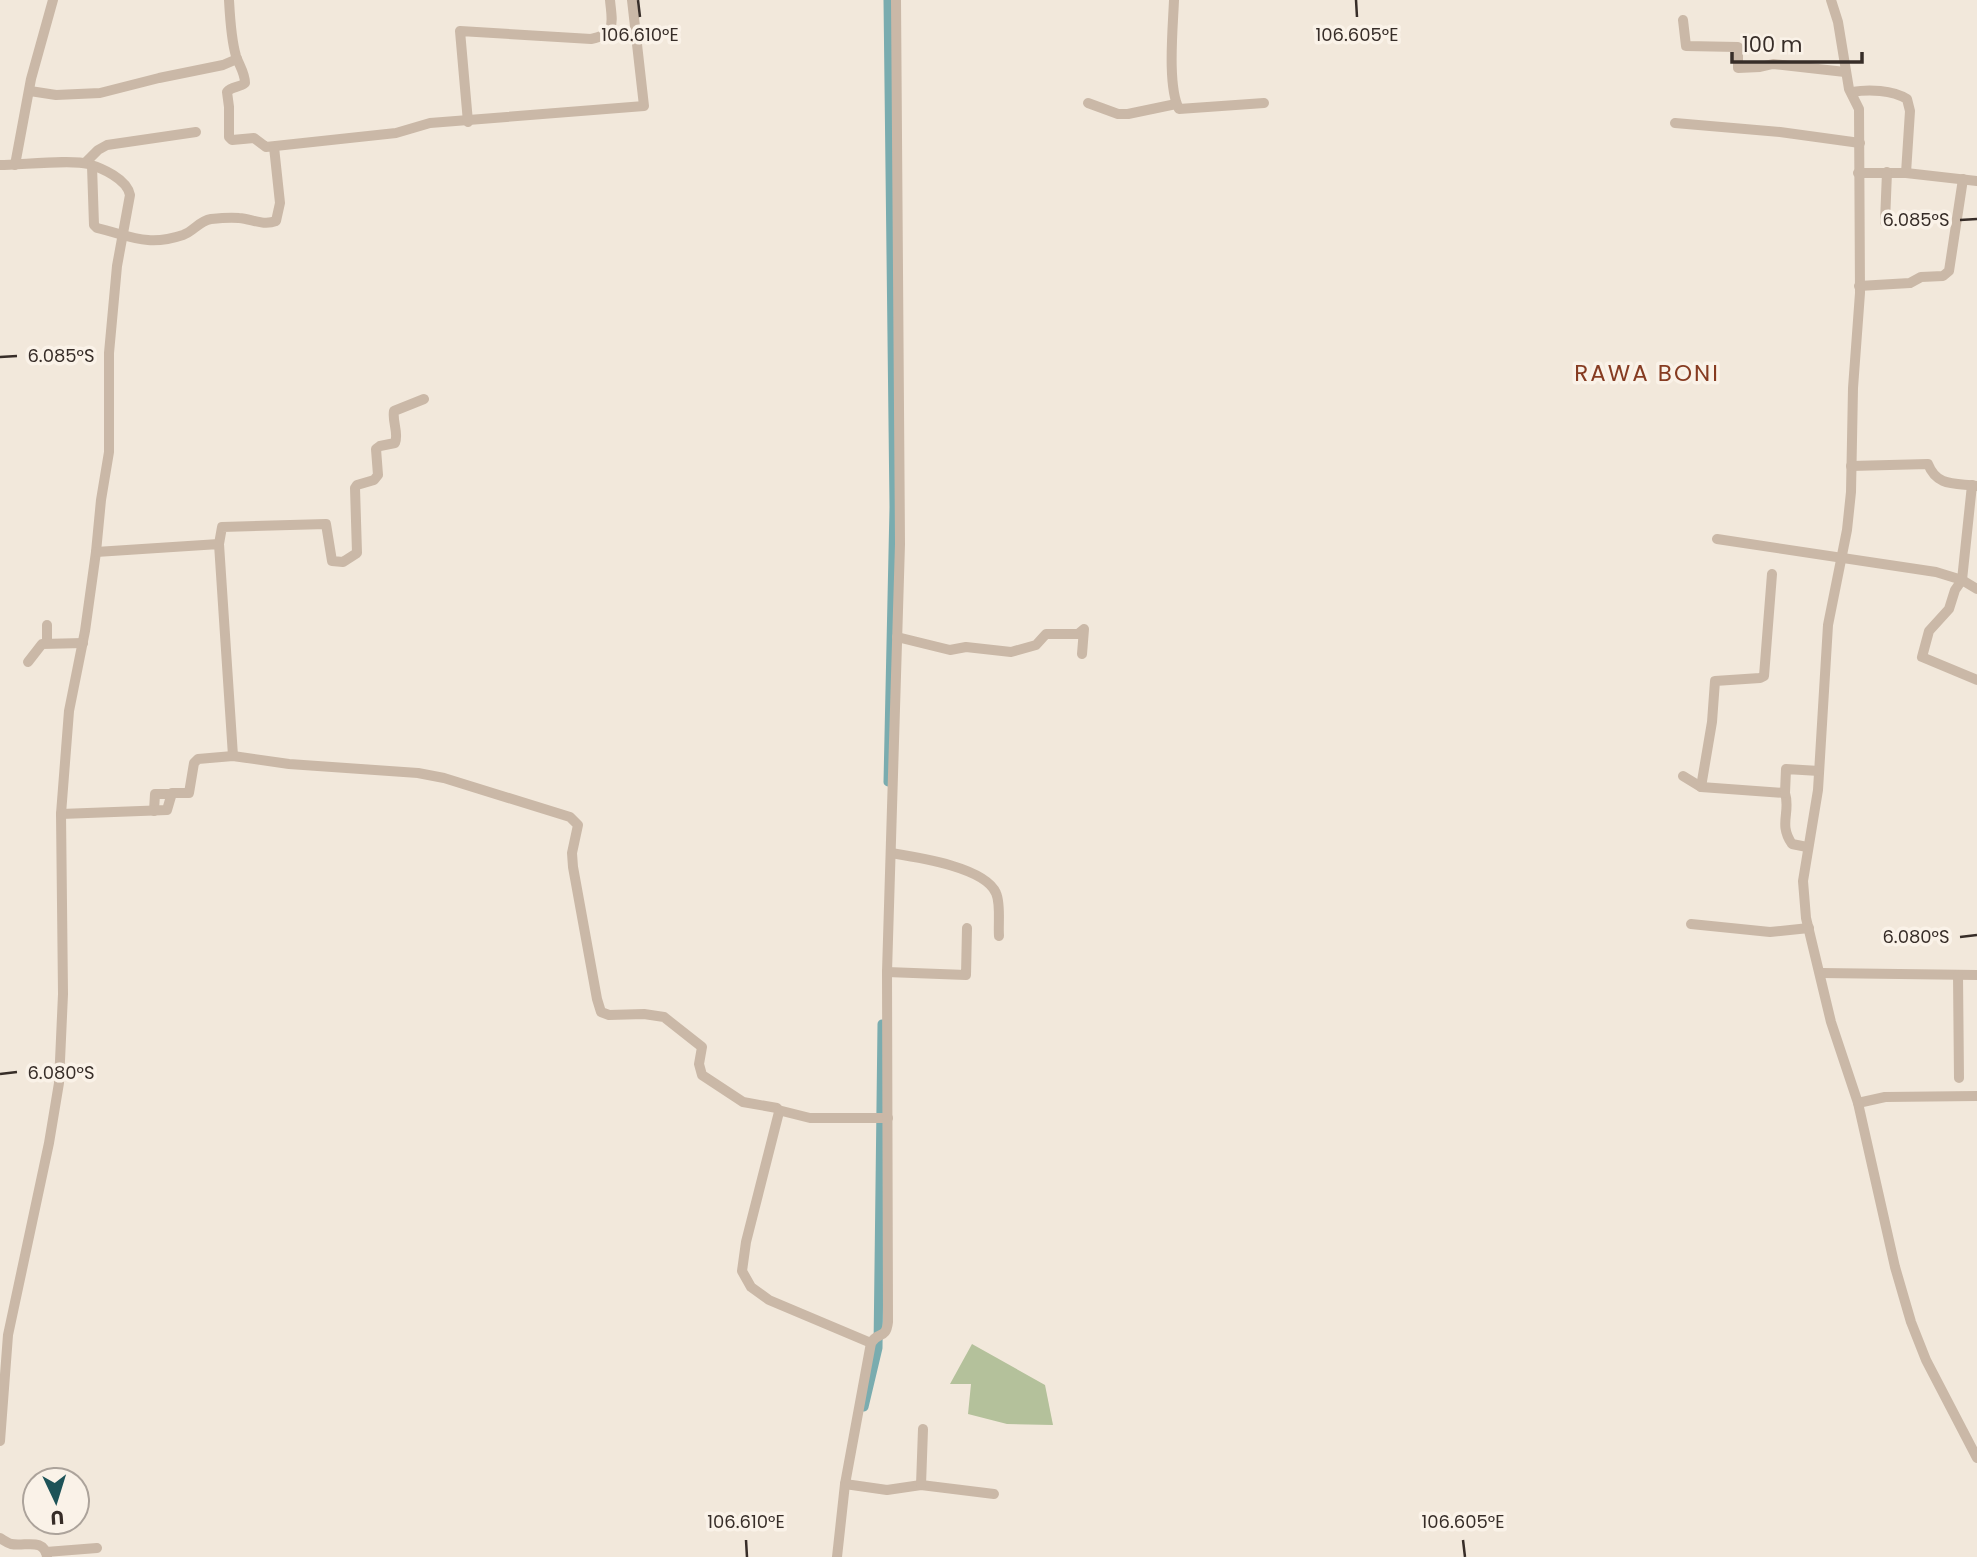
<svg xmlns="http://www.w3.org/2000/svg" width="1977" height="1557" viewBox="0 0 1977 1557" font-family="Poppins,sans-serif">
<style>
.green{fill:#b4c19b}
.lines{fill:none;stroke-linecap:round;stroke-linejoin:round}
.canal{stroke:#7aacaf;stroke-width:9}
.minor{stroke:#cab8a7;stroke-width:10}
.ticks{fill:none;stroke:#372d28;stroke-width:2.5}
.labels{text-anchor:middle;stroke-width:7;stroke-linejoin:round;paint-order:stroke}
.quarter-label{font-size:23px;letter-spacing:2px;fill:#863b21;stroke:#faf2e8}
.ticks-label{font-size:18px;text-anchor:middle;fill:#372d28;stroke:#faf2e8;stroke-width:7;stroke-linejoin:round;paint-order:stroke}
</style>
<rect width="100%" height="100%" fill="#f2e8db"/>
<!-- green -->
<polygon class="green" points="972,1344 1045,1385 1053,1425 1007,1424 968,1414 971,1384 950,1384"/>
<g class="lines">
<!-- canal -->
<g class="canal">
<polyline points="888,782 894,507 888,0"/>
<polyline points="864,1407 878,1348 882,1024"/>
</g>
<!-- minor -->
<g class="minor">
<path d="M 229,0 C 230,18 231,39 236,56 C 239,65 245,73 245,83 C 239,88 232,86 227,92 L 229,107 L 229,137 L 232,140 L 254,138 L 266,147 L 396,133 L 430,123 L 644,106 L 632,0"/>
<path d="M 1174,0 C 1173,27 1167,86 1179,109 L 1264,103"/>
<polyline points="1831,0 1838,22 1849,89 1859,109 1860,293 1853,388 1851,492 1847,530 1828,625 1818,790 1803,881 1806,918 1831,1022 1858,1103 1895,1267 1911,1322 1926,1360 1977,1458"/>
<polyline points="1683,20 1686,46 1738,47 1738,68 1760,67 1773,64 1845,72"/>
<polyline points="30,91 56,95 100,93 159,78 223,65 237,59"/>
<path d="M 1852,92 C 1869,89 1892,90 1907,99 L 1910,111 L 1906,173"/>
<polyline points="1088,103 1118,114 1128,114 1176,104"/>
<path d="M 468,122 L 460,31 L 591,39 C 617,34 612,22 610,0"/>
<polyline points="1675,123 1780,132 1860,143"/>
<polyline points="85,163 98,150 107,145 196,132"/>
<path d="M 0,165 C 20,165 73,159 88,164 C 102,168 127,179 130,195 L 117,266 L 109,353 L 109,452 L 101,500 L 96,552 L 85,631 L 69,711 L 61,814 L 63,994 L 59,1083 L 49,1143 L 8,1335 L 0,1441"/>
<polyline points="15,165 31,79 53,0"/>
<path d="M 92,166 L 94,225 L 97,228 C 131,236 147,247 183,235 C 194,231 199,221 211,219 C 220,218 230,217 239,218 C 252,219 263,226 276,221 L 280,203 L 274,147"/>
<polyline points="1858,173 1906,173 1977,181"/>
<polyline points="1885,222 1887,172"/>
<polyline points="1859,286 1910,283 1921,277 1943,276 1949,271 1963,179"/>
<path d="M 1851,466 L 1928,464 C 1937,487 1955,483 1977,486"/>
<polyline points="1972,485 1962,580 1955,590 1949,609 1929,631 1922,657 1977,680"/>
<polyline points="1717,539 1936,572 1962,580 1977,589"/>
<path d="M 219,544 L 222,527 L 326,524 L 332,561 L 343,562 L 357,553 L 355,488 L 357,485 L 374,480 L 378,475 L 376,449 L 380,446 L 395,443 C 399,433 392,422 394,411 L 424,399"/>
<polyline points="96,552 219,544 233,756"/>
<polyline points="47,625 47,643"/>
<polyline points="897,637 950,650 966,647 1011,652 1036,645 1046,634 1078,634 1084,629 1082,654"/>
<polyline points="28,662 42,644 83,643"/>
<path d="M 1683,776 L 1701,787 L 1785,793 C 1791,812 1778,824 1792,844 L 1807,847"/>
<polyline points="1701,787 1712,722 1715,681 1760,678 1764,676 1772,574"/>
<polyline points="1785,793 1786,769 1819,771"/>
<polyline points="154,811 155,794 171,794"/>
<polyline points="61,814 167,810 172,793 189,793 194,763 198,759 233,756 289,764 418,773 444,778 570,817 578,825 572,853 573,867 597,999 601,1012 609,1015 644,1014 664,1017 702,1047 699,1064 702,1075 743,1102 777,1108 779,1112 746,1242 742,1271 751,1287 769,1300 871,1343"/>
<path d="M 891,853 C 916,857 985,867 996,893 C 1001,904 998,923 999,936"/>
<polyline points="1691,924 1770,932 1809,928"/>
<polyline points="887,972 966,975 967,928"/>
<polyline points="1821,973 1977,975"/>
<polyline points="1958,975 1959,1078"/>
<polyline points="1858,1103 1885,1097 1977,1096"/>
<polyline points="778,1110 810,1118 888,1118"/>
<polyline points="845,1484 887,1490 921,1485 994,1494"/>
<polyline points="921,1485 923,1429"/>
<path d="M 0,1538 C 3,1540 8,1543 11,1544 C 25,1547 44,1537 47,1557"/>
<polyline points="46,1552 97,1548"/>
<path d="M 837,1557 L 845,1484 L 871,1343 C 878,1331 886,1340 888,1322 L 887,972 L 900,544 L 896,0"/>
</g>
</g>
<!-- ticks -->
<path class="ticks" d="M 638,0 L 640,17M 1356,0 L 1357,17M 1960,220 L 1977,219M 0,357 L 17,356M 1960,937 L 1977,935M 0,1074 L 17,1072M 746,1540 L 747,1557M 1463,1540 L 1465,1557"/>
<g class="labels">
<!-- quarter labels -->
<g class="quarter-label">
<text x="1647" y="381">RAWA BONI</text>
</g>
</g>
<g class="ticks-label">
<text x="640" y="41">106.610°E</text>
<text x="1357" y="41">106.605°E</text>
<text x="1916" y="226">6.085°S</text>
<text x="61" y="362">6.085°S</text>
<text x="1916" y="943">6.080°S</text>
<text x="61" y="1079">6.080°S</text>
<text x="746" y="1528">106.610°E</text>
<text x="1463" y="1528">106.605°E</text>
</g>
<!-- north arrow -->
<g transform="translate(56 1501) rotate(176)"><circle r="33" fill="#faf2e8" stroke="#aca39b" stroke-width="2"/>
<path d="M0-5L12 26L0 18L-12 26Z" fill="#1d5358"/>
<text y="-10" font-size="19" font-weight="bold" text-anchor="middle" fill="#372d28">U</text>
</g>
<!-- scale -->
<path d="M1732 52v10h130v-10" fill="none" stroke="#372d28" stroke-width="3.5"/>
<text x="1742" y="52" font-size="21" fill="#372d28" stroke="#faf2e8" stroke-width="5" paint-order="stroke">100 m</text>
</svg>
